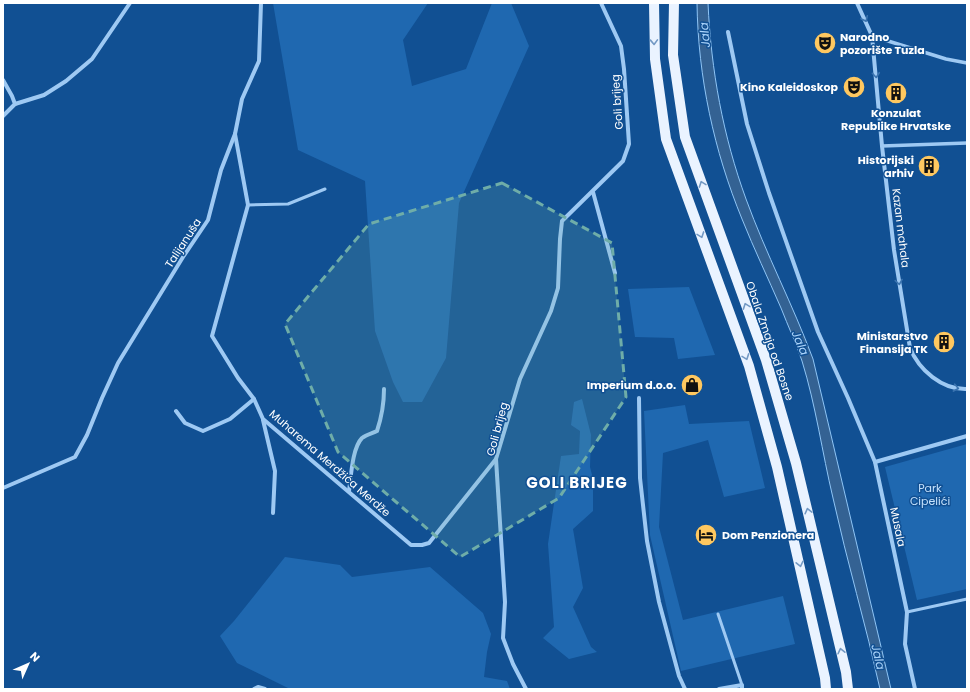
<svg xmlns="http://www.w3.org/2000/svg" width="970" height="692" viewBox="0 0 970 692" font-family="Poppins,sans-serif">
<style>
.green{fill:#1f68b0}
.water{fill:#346293;stroke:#8fc5f6}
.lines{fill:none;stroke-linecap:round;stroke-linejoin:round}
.service{stroke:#9ec9f3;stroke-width:3}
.pedestrian{stroke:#9ec9f3;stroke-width:3.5}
.minor{stroke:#9ec9f3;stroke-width:4}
.primary{stroke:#eaf3ff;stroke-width:10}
.oneway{stroke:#3b74b0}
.oneway2{stroke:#7399c4}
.marked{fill:#6fada8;fill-opacity:0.2;stroke:#6fada8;stroke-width:3;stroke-dasharray:8 5;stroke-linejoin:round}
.labels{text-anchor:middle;stroke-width:3;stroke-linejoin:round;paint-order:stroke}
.poi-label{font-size:11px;font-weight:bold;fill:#fff;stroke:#115093;text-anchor:end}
.street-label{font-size:11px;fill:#fff;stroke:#115093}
.park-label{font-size:11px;fill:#c5e2fd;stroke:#115093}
.water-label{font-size:12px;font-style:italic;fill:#aad3fa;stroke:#115093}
.district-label{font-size:15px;font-weight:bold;letter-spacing:1px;fill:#fff;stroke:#115093}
</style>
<rect width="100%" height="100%" fill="#115093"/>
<!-- green -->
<g class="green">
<polygon points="273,3 428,3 403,40 412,86 466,69 492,3 511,3 529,46 459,203 446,358 422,402 403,402 393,382 375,331 365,181 298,150"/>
<polygon points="689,287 715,355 678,359 674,338 635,337 628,289"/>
<polygon points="582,399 591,435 590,467 593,479 593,511 573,529 583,588 573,607 591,647 597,652 569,659 543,638 554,627 548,544 561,456 579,454 580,431 571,425 574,402"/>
<polygon points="685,405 689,424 749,421 765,488 724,497 708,440 663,453 659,527 683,620 783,596 795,644 681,671 650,535 644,411"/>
<polygon points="967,444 967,589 917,600 885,467"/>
<polygon points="285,557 340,565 352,577 430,567 483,613 491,634 487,652 484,677 507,681 510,689 290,689 237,663 220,636 234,621"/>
</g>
<!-- water -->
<path class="water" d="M 697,3 L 708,3 C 711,70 723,136 746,199 C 766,254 793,305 813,359 L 891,689 L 880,689 C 866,625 847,562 833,498 C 822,452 816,406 802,361 C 796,343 788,326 781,308 C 768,278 754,249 742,219 C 714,151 698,77 697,3 Z"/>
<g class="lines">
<!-- service -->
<g class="service">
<polyline points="248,205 288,204 325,189"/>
<polyline points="907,612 967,599"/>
<polyline points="718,614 742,685"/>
</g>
<!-- pedestrian -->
<g class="pedestrian">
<polyline points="872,36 946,59 967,63"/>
<polyline points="882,146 967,143"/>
</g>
<!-- minor -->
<g class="minor">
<path d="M 857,3 L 872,36 L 882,146 L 894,250 L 910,348 C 919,370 942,390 967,389"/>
<polyline points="728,32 747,124 769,193 818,332 848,398 875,462"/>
<polyline points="3,80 12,96 15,104 3,116"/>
<polyline points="15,104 44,95 66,81 92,59 130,3"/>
<polyline points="235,134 248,205 212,336 238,378 254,399 263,419 411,545 422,545 429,543 496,459"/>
<polyline points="593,192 615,273"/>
<polyline points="639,398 640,478 647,541 659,602 679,676 685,689"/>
<polyline points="176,411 185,423 203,431 230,419 254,399"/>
<polyline points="263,420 275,471 273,513"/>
<polyline points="3,488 75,457 87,435 102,398 118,363 183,257 208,220 221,170 235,134 242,99 259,61 261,3"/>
<path d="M 349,491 C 351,478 352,448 362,438 C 366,435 373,433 377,431 C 382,416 384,404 384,389"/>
<polyline points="254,689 258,687 265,689"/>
<polyline points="526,689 513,664 503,638 505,602 496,459 520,379 551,311 558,288 560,239 562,221 623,161 629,144 624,69 621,46 601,3"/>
<polyline points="719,689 742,685 742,689"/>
<polyline points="915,689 905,644 907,612 875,462 967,436"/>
</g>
<!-- primary -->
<g class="primary">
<polyline points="654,3 655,59 666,139 749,366 777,467 825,678 826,689"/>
<polyline points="674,3 673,55 685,137 766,360 796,463 846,672 848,689"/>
</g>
</g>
<!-- one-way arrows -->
<defs><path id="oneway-chevron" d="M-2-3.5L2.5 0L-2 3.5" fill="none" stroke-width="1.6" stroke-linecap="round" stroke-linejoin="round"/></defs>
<g class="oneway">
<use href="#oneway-chevron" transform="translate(865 19) rotate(65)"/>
<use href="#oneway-chevron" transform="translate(876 75) rotate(85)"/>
<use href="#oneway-chevron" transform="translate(899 282) rotate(81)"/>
<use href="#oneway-chevron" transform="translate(956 388) rotate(11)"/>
</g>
<g class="oneway2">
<use href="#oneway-chevron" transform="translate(654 42) rotate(88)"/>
<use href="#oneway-chevron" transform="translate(702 184) rotate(-110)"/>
<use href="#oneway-chevron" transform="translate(701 235) rotate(70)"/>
<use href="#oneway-chevron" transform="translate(746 306) rotate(-110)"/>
<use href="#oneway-chevron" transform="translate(746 357) rotate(70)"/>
<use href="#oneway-chevron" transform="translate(808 511) rotate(-104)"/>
<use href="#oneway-chevron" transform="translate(800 564) rotate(77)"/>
<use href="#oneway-chevron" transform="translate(841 651) rotate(-103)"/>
</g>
<!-- marked area -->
<path class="marked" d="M 502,183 L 612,243 L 626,397 L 559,498 L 460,557 L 338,452 L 285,324 L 369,224 Z"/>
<!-- icons -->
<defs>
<g id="theatre-disc" transform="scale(1.15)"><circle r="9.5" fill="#ffc860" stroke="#115093"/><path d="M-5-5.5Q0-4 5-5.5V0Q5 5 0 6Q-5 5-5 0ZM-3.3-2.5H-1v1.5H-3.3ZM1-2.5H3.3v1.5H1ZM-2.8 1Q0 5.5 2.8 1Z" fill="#111"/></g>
<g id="building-disc" transform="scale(1.15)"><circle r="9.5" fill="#ffc860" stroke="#115093"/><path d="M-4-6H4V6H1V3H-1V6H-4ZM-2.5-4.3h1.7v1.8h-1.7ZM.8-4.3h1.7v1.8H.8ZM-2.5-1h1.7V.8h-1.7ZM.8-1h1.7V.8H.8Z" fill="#111"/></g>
<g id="shop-disc" transform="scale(1.15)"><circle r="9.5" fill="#ffc860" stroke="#115093"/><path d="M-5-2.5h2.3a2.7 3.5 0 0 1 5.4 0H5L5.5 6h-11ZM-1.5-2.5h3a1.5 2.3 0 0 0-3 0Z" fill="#111"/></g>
<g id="hotel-disc" transform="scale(1.15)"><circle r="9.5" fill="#ffc860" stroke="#115093"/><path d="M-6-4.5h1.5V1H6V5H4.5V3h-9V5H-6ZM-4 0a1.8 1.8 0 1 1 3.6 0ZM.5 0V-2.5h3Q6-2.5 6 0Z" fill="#111"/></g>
</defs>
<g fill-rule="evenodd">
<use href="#theatre-disc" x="825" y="43"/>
<use href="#theatre-disc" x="854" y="87"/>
<use href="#building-disc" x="896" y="93"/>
<use href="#building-disc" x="929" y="166"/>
<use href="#building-disc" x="944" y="342"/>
<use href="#shop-disc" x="692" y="385"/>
<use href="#hotel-disc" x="706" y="535"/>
</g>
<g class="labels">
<!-- poi labels -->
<g class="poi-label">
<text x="840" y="41" text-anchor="start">Narodno<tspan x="840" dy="13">pozorište Tuzla</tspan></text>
<text x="838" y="91">Kino Kaleidoskop</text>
<text x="896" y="117" text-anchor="middle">Konzulat<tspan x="896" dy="13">Republike Hrvatske</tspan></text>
<text x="914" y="164">Historijski<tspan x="914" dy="13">arhiv</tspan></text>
<text x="928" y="340">Ministarstvo<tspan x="928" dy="13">Finansija TK</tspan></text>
<text x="676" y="389">Imperium d.o.o.</text>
<text x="722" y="539" text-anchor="start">Dom Penzionera</text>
</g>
<!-- street labels -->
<g class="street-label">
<text transform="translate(617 102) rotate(-94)" y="4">Goli brijeg</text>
<text transform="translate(901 228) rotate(83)" y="4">Kazan mahala</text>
<text transform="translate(183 243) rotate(-57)" y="4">Talijanuša</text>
<text transform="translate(770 341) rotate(71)" y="4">Obala Zmaja od Bosne</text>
<text transform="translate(497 429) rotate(-75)" y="4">Goli brijeg</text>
<text transform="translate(330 463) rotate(41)" y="4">Muharema Merdžića Merdže</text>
<text transform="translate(898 527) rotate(78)" y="4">Musala</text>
</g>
<!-- park labels -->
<g class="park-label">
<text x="930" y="492">Park<tspan x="930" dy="13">Cipelići</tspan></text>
</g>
<!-- water labels -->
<g class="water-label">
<text transform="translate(705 35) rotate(-95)" y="4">Jala</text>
<text transform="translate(800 343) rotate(67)" y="4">Jala</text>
<text transform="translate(878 657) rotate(77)" y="4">Jala</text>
</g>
<!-- district labels -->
<g class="district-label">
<text x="577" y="488">GOLI BRIJEG</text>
</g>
</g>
<!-- border -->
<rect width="970" height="692" fill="none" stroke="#ffffff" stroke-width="8"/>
<!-- north arrow -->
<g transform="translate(28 664) rotate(45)" stroke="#115093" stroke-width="3" paint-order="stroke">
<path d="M0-3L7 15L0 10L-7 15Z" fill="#ffffff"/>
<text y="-6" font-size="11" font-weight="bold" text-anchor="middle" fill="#ffffff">N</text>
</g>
</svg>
